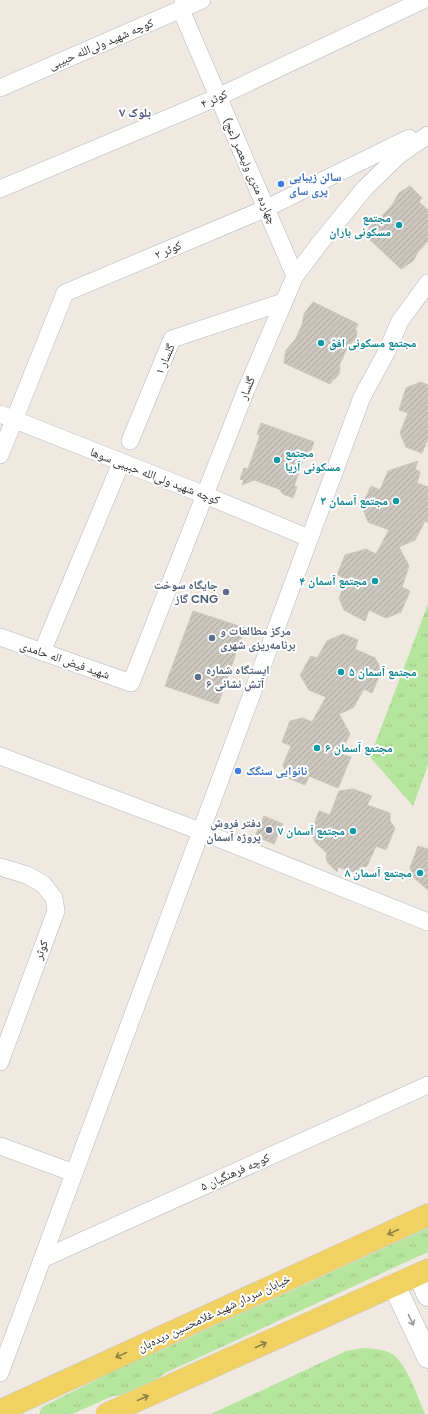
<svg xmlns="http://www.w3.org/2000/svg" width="428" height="1414" viewBox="0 0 428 1414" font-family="Figtree,'Noto Naskh Arabic',sans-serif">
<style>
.grass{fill:url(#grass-tufts)}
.building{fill:url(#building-hatch);stroke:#cbc5ba}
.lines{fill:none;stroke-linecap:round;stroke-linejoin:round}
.minor-casing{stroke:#b4b7c1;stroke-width:18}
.secondary-casing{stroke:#b4b7c1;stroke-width:23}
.primary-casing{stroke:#c9c9c9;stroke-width:23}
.minor{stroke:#fff;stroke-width:17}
.secondary{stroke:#fff;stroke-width:22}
.primary{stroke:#f2d163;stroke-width:22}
.oneway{stroke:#908048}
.oneway2{stroke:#969696}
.shop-dot{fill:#3f7fe0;stroke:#fff;stroke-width:1.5}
.culture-dot{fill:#0f9aa8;stroke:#fff;stroke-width:1.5}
.service-dot{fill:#5c6f8a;stroke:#fff;stroke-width:1.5}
.labels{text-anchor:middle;stroke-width:4;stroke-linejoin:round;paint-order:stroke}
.street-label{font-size:12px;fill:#2e2e2e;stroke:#fff}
.shop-label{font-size:12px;font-weight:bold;fill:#366cbe;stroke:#fff;text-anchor:start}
.culture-label{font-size:12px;font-weight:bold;fill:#0d838f;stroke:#fff;text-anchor:end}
.service-label{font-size:12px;font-weight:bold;fill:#4e5e75;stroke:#fff;text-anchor:end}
.neighbourhood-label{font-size:13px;font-weight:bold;fill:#4d5680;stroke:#fff}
</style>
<defs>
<pattern id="grass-tufts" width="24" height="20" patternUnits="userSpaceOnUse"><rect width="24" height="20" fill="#b6e59e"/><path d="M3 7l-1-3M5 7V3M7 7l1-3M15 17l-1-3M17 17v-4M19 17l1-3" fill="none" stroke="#9dc588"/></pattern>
<pattern id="building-hatch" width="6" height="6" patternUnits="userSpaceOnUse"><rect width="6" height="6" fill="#cbc7bf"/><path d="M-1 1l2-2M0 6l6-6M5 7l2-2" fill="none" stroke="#afaba4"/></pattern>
</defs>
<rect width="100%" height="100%" fill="#efe9e1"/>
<!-- grass -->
<g class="grass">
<polygon points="428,604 428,765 413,806 370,757"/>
<polygon points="428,1228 428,1252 165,1373 153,1382 124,1395 113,1396 72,1414 39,1414 42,1407 102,1377 111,1369 140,1355 155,1353"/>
<path d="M 364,1348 C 373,1349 384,1349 392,1354 C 406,1362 418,1398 425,1414 L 211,1414 L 346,1351 Z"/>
</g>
<!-- building -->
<g class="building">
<polygon points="410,186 422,198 419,202 428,210 428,241 418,252 413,261 401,269 365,235 372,222 383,215 392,205 399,193"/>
<polygon points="313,302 358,324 355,330 357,331 356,338 347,348 339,366 340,367 339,374 335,379 333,379 330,384 284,363 286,350 295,340 302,325 304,314"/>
<polygon points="421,382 428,385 428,439 422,453 406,447 400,433 408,413 399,410 406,388"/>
<polygon points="261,423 314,442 310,453 306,452 294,486 297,487 293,498 283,494 279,489 254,480 242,485 244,480 240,479 244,468 248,469 260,435 257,434"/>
<polygon points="418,461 415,469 420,472 417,483 428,487 428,522 425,521 415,540 399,547 409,566 402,587 410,591 401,612 386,618 369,610 365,621 344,610 339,598 347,579 337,575 345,555 366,549 376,554 389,530 368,522 362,506 371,486 380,490 388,471"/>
<polygon points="193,611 245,628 218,704 165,686"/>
<polygon points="343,634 358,640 355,649 375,658 382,670 372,693 364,689 353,708 339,714 350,734 340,754 351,757 338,788 309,776 305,785 288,778 283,765 291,746 282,742 290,721 303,718 312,722 326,697 309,690 300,675 311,656 317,658 327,641"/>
<polygon points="353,789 372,796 367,805 390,813 390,821 395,828 386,850 376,846 367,866 354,872 338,867 337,872 328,863 326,858 327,853 315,842 311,833 319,811 330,815 339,791"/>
<polygon points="264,816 283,824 274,844 255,836"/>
<polygon points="418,846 428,849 428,890 413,877 410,868"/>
</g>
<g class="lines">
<!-- minor casing -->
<g class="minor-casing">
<g id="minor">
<polyline points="184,0 181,10 295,276"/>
<polyline points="0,88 202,0"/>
<polyline points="0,189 218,97 423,0"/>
<polyline points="0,414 205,495 309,538"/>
<polyline points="130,441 172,339 283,302"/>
<polyline points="0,455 65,293 267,208 409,138"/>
<polyline points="0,637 131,683 246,390 295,276 320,243 365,188 399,155 428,135"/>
<polyline points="42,652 121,463"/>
<polyline points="0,756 200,831 428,922"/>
<polyline points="0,867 27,875 43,884 54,898 56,911 0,1062"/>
<polyline points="0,1146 74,1173"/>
<polyline points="42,1259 428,1085"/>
<polyline points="0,1373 362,397 387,351 400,321 428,283"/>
</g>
</g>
<!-- secondary casing -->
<g class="secondary-casing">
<g id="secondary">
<polyline points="419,1274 428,1295"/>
<polyline points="394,1285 428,1357"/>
</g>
</g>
<!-- primary casing -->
<g class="primary-casing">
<g id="primary">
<polyline points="0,1411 428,1215"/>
<polyline points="107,1414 428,1270"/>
</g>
</g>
<!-- minor -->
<use href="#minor" class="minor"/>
<!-- secondary -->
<use href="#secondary" class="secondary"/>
<!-- primary -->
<use href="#primary" class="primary"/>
</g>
<!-- one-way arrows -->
<defs><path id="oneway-shaft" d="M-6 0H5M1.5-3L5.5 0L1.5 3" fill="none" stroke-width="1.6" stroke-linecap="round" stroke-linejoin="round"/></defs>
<g class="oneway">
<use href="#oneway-shaft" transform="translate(393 1232) rotate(155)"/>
<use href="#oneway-shaft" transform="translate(261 1345) rotate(-24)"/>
<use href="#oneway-shaft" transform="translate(121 1355) rotate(155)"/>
<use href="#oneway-shaft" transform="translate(143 1398) rotate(-24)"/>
</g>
<use class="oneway2" href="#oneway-shaft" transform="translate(411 1320) rotate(65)"/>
<!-- markers -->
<g class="shop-dot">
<circle cx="281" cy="184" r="4"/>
<circle cx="238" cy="771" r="4"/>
</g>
<g class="culture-dot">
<circle cx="399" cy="225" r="4"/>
<circle cx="321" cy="343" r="4"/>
<circle cx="277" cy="460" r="4"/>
<circle cx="396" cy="501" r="4"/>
<circle cx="375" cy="581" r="4"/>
<circle cx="341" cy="672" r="4"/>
<circle cx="317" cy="748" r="4"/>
<circle cx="353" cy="831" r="4"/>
<circle cx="420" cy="873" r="4"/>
</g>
<g class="service-dot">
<circle cx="226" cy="592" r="4"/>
<circle cx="212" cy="638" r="4"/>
<circle cx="198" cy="677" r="4"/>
<circle cx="269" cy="830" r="4"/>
</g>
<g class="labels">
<!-- street labels -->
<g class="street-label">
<text transform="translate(101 44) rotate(-23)" y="4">کوچه شهید ولی‌الله حبیبی</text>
<text transform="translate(214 99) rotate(-24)" y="4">کوثر ۴</text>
<text transform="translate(250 171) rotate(66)" y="4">چهارده متری ولیعصر (عج)</text>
<text transform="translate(168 250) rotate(-23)" y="4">کوثر ۲</text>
<text transform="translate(165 359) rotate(-66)" y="4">گلسار ۱</text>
<text transform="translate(247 388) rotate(-68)" y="4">گلسار</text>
<text transform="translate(155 476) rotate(21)" y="4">کوچه شهید ولی‌الله حبیبی سوها</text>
<text transform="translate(65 660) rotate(19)" y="4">شهید فیض اله حامدی</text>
<text transform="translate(41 950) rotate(-70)" y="4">کوثر</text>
<text transform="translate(235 1172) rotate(-24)" y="4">کوچه فرهنگیان ۵</text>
<text transform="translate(214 1313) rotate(-25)" y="4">خیابان سردار شهید غلامحسین دیده‌بان</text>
</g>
<!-- shop labels -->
<g class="shop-label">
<text x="289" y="181">سالن زیبایی<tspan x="289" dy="14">پری سای</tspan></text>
<text x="246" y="775">نانوایی سنگک</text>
</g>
<!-- culture labels -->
<g class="culture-label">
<text x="391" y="222">مجتمع<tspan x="391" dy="14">مسکونی باران</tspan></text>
<text x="329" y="347" text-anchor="start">مجتمع مسکونی افق</text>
<text x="285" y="457" text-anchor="start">مجتمع<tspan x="285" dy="14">مسکونی آریا</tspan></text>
<text x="388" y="505">مجتمع آسمان ۳</text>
<text x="367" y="585">مجتمع آسمان ۴</text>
<text x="349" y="676" text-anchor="start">مجتمع آسمان ۵</text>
<text x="325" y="752" text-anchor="start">مجتمع آسمان ۶</text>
<text x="345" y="835">مجتمع آسمان ۷</text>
<text x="412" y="877">مجتمع آسمان ۸</text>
</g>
<!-- service labels -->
<g class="service-label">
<text x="218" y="589">جایگاه سوخت<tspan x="218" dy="14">گاز CNG</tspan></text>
<text x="220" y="635" text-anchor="start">مرکز مطالعات و<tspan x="220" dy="14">برنامه‌ریزی شهری</tspan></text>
<text x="206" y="674" text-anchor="start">ایستگاه شماره<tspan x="206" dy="14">۶ آتش نشانی</tspan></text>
<text x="261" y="827">دفتر فروش<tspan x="261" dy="14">پروژه آسمان</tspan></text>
</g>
<!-- neighbourhood labels -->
<g class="neighbourhood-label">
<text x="135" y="117">بلوک ۷</text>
</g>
</g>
</svg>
